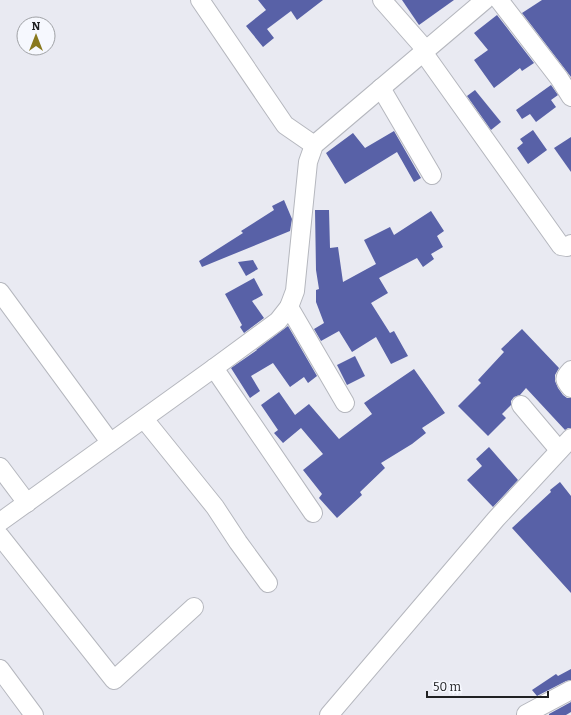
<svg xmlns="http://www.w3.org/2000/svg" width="571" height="715" viewBox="0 0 571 715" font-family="Bitter,serif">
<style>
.building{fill:#5861a7}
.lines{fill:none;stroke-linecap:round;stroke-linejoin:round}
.street-casing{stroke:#b5b7be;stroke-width:20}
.street{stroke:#fff;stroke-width:18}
</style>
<rect width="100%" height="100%" fill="#e9eaf2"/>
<!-- building -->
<g class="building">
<polygon points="258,0 323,0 297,20 291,11 267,29 274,38 263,47 246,26 266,10"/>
<polygon points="402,0 454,0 419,25"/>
<polygon points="542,0 571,0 571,77 522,13"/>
<polygon points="497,15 534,63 522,71 520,68 494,88 474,60 488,50 474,33"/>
<polygon points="551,85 558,95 551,100 556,107 536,122 530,114 522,119 516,110"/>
<polygon points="475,90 501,122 491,130 467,96"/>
<polygon points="533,130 547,150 528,164 517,148 523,143 520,139"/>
<polygon points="394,131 421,178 414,182 397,152 345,184 326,153 353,133 365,148"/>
<polygon points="571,137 571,172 554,148"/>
<polygon points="284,200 292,219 290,231 202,267 199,261 243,233 241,231 274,210 272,206"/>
<polygon points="315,210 329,210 330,248 338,247 343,282 376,264 364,240 390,227 394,235 431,211 444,231 437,236 443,247 431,254 434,259 423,267 417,258 379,278 388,293 371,303 390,333 394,331 408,356 391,364 376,337 352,352 339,331 321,341 314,329 324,323 316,302 316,290 319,289 316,270"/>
<polygon points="253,260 258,269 246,276 238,262"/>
<polygon points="254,278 263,295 252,301 264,318 244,333 240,327 242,325 225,294"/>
<polygon points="288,326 317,376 308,383 304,377 290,387 273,363 251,376 260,391 250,398 231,368 257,350 256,350"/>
<polygon points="522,329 559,368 555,375 555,381 558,388 563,395 567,398 571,398 571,428 568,428 565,430 526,388 520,395 514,397 511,401 511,405 502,414 506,418 488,436 458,406 481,383 478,380 504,352 501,349"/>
<polygon points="355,356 365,376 347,385 337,365"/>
<polygon points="414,369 445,413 422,428 426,433 412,444 381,463 385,468 360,492 362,495 337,518 319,498 322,494 303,470 323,454 301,428 283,443 274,433 278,430 261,405 279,392 295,415 309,404 339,439 372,414 364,403"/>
<polygon points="489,447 518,480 493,507 467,480 482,466 476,459"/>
<polygon points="560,482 571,496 571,593 512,528 551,492 550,490"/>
<polygon points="571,669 571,680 566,681 537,696 532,690 556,674 558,676"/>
<polygon points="571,702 571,712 566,715 549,715 549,714"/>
</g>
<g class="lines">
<!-- street casing -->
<g class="street-casing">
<g id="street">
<polyline points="200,0 285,125 314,145"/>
<polyline points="382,0 426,50"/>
<polyline points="499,0 559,78 571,97"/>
<polyline points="423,52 561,246 567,247 571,244"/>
<polyline points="381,88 432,175"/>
<polyline points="0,292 110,442"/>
<polyline points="289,307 345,403"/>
<polyline points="214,368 313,513"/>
<path d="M 571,370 C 563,378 564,380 571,388"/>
<polyline points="521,405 559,450"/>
<polyline points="144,419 215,507 238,542 268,583"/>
<polyline points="0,467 27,503"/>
<polyline points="0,522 214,368 278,321 289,307 295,291 308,162 314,145 485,0"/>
<polyline points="0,536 114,680 194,607"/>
<polyline points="0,669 34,715"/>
<polyline points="329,715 496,519 571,438"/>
<polyline points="527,715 526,714 571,690"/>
</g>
</g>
<!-- street -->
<use href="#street" class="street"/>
</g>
<!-- north arrow -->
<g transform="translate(36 36)"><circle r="19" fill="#f6f8fe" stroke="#a0a2a6"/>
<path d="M0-3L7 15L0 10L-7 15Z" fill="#89791e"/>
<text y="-6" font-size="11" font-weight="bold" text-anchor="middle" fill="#202123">N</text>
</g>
<!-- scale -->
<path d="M427 691v6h121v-6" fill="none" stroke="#202123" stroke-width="2"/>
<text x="433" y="691" font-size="12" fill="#202123" stroke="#f6f8fe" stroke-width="3" paint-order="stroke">50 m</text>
</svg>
